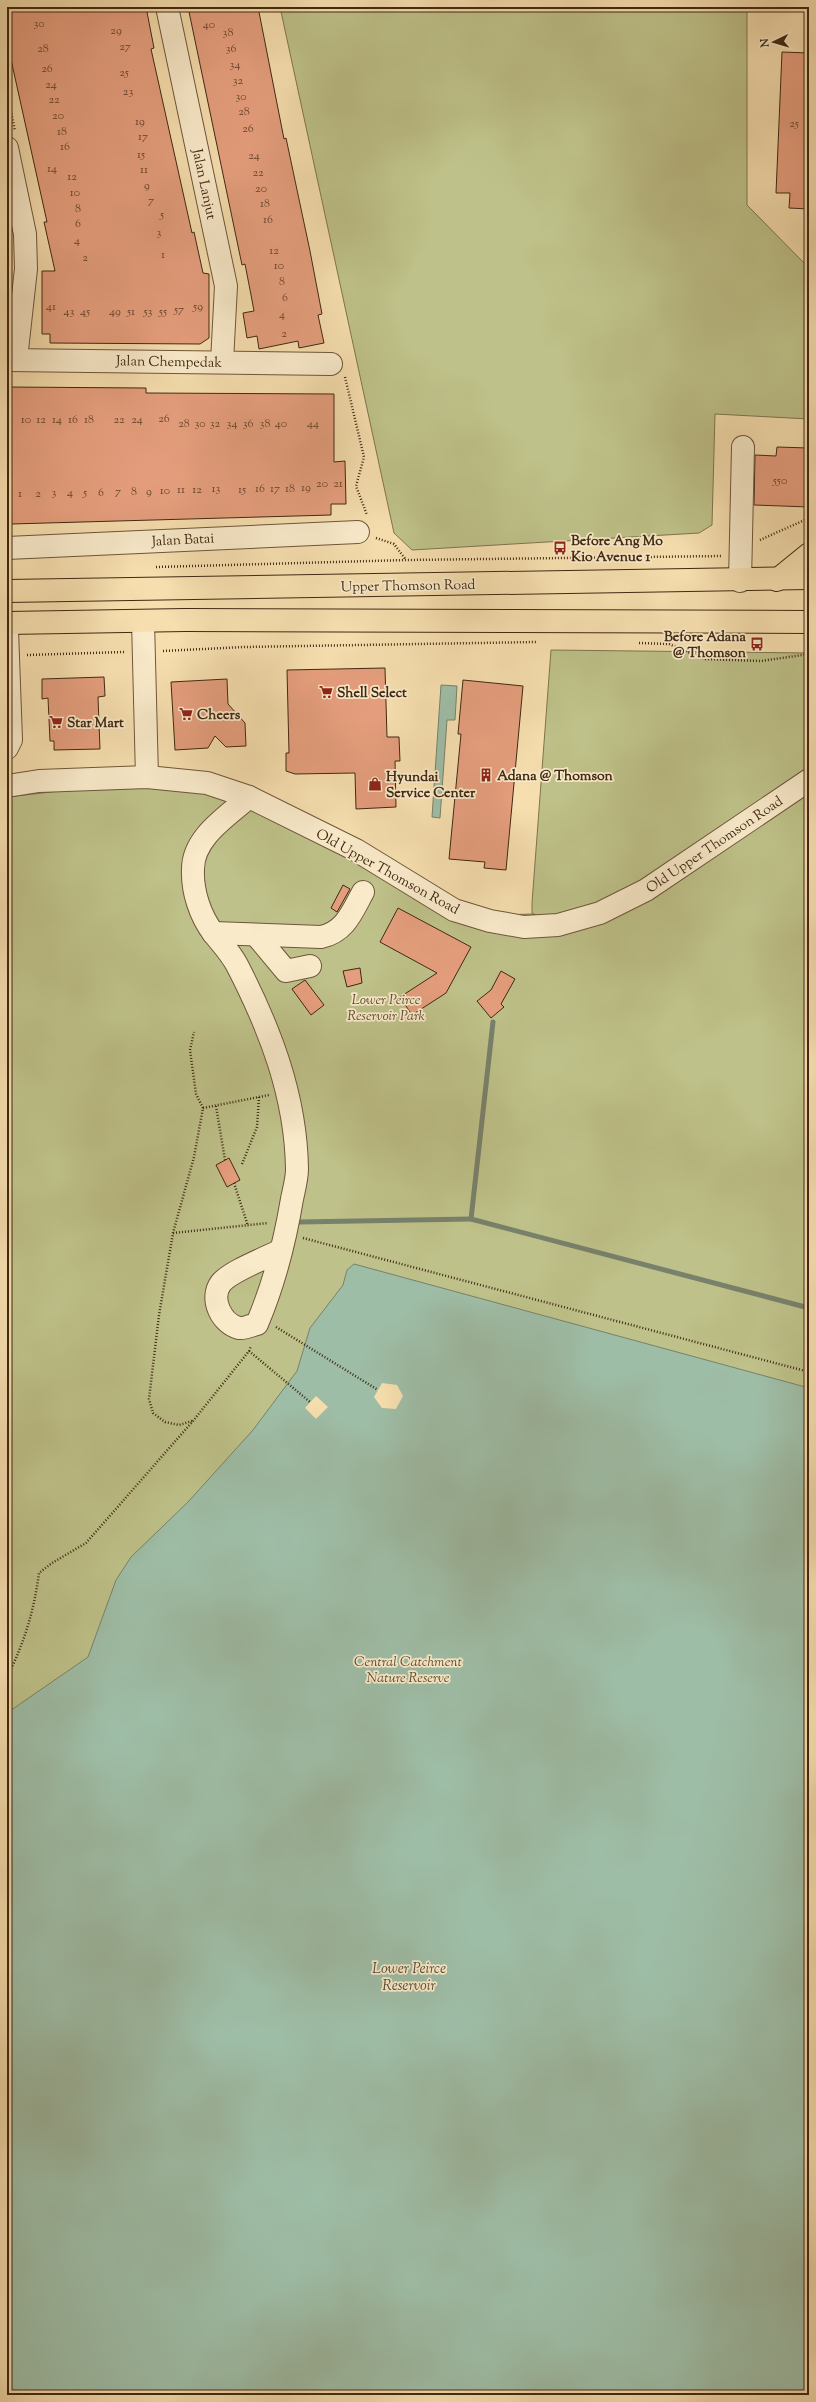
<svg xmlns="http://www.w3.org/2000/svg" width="816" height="2402" viewBox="0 0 816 2402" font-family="'Sorts Mill Goudy',serif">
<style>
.green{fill:#bec189;stroke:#7f744e}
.water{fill:#9ebda6;stroke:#78816b}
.pier{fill:#f6deae}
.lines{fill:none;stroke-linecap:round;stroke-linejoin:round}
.stream{stroke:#78816b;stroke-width:5}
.building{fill:#e59e7d;stroke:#402813}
.minor-casing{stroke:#6e563a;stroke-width:24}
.major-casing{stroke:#402813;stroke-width:24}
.path{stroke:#402813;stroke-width:2.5;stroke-dasharray:1 2;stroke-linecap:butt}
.minor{stroke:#f9eaca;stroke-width:22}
.major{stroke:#f6deae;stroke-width:22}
.labels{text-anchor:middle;stroke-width:3.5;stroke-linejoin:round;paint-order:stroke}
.number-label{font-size:12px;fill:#69462e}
.street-label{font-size:14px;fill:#402813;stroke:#f9eaca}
.poi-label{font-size:14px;font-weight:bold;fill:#402813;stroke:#f9eaca;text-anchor:start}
.park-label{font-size:14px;font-style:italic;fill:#604e30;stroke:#f9eaca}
.water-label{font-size:15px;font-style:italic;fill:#584d38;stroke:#f9eaca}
</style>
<rect width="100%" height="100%" fill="#f6deae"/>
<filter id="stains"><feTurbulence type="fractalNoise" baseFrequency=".005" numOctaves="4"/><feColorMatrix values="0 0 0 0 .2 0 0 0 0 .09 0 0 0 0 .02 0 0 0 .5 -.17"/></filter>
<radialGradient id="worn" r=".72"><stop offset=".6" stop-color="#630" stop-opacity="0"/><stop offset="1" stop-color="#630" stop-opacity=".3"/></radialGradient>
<!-- green -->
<g class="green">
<polygon points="280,7 747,7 747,205 809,268 809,419 715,414 712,525 699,533 412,550 394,533"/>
<polygon points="551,650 809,653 809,2395 7,2395 7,797 112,785 200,786 461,907 502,915 532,914 546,920 532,913 532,903"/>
</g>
<!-- water -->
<g class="water">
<polygon points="441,685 457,686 455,720 447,720 440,818 432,817"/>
<polygon points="354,1264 809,1388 809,2395 7,2395 7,1713 88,1657 116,1580 131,1557 188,1502 253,1430 297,1371 310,1328 343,1285 347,1270"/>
</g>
<!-- pier -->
<g class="pier">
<polygon points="382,1383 397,1385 403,1396 396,1409 382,1408 374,1397"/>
<polygon points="316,1396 328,1407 316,1419 305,1408"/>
</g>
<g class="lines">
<!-- stream -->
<g class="stream">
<polyline points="493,1022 471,1219 809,1308"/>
<polyline points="299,1222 471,1219"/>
</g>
</g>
<!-- building -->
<g class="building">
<polygon points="7,7 146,7 154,48 151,49 192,233 194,232 203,273 209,274 209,338 200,344 50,343 50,334 42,334 42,271 55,271 44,222 47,222 8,46 11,46 7,28"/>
<polygon points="188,7 258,7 284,139 286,138 310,251 322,314 318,315 324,343 299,348 298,341 259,349 257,336 247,338 243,313 254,311 251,295 245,264 242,265"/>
<polygon points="782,52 809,53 809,209 789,208 790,193 776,193"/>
<polygon points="7,387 146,388 146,393 334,394 334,462 345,461 346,504 331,504 331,515 11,524 10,450 7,450"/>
<polygon points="777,447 809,448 809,507 754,505 755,455 776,456"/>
<polygon points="385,668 387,737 399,737 400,761 395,761 396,807 356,809 355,773 295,774 286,771 286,753 289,753 287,670"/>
<polygon points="104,677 105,696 98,697 100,749 54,750 54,741 50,741 48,698 42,699 42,679"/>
<polygon points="227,679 228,704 245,723 246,746 226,747 215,736 208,748 175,750 171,682"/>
<polygon points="463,680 523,686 506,870 484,868 485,862 449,859 461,734 458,734"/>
<polygon points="343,885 350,889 337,912 331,908"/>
<polygon points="398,908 471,947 446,993 412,1015 400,997 437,973 380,942"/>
<polygon points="360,968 362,983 347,987 343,971"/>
<polygon points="501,971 515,979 501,1004 504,1007 491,1018 477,1001 491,990"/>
<polygon points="305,980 324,1005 311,1015 292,989"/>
<polygon points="229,1158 240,1180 227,1187 216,1165"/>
</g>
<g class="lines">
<!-- minor casing -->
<g class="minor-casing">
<g id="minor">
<polyline points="167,7 226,286 222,362"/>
<polyline points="7,148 25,234 26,269 16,359"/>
<polyline points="7,360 331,364"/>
<polyline points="7,548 358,532"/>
<polyline points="740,581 743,447"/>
<polyline points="143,621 147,777"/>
<polyline points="7,630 11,740 7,748"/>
<polyline points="7,786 39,781 147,777 207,783 249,797 356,850 454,910 490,921 524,927 558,925 600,913 646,890 809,780"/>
<path d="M 249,797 C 228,816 193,837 193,869 C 192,891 200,916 214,934 C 222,944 230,952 237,965 C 270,1029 296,1096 297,1169 C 297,1179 294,1189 292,1199 C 285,1241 274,1284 257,1324 C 252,1325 244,1329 239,1328 C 222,1324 209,1299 221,1283 C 231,1271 266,1258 281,1250"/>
<path d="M 213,933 L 321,937 C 345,932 352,912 363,892"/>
<polyline points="256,935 286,971 310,966"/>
</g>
</g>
<!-- major casing -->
<g class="major-casing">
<g id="major">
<polyline points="777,580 809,554"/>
<polyline points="7,591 809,578"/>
<polyline points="7,623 185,620 809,622"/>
</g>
</g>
<!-- path -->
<g class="path">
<polyline points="7,93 15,131"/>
<polyline points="345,377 364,457 356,486 367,515"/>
<polyline points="376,538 394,544 406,560"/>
<polyline points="760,540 809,518"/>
<polyline points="156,567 407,560 722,556"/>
<polyline points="639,643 669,644 705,659 761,661 809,654"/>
<polyline points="163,651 244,647 536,642"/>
<polyline points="27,655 124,652"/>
<polyline points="216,1106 225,1160"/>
<polyline points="203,1108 269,1095"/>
<polyline points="242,1164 257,1127 259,1097"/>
<polyline points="234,1183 248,1226"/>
<polyline points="173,1233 268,1223"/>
<polyline points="303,1238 809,1372"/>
<polyline points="276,1327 378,1390"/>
<polyline points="249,1351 310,1402"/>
<polyline points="192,1421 179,1425 165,1422 153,1413 149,1399 159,1315 173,1233 194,1157 203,1108 196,1094 190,1050 194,1032"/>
<path d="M 7,1677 C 24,1644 34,1611 39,1573 L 52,1563 L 86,1543 L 193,1421 L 249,1351 L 251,1346"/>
</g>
<!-- minor -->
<use href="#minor" class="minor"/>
<!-- major -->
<use href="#major" class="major"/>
</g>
<!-- icons -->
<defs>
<g id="bus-bare" transform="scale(1.08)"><path d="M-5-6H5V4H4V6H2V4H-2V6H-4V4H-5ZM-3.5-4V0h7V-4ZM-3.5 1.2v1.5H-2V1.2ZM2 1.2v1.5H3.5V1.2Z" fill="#8f2418" stroke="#f9eaca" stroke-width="2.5" paint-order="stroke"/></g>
<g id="supermarket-bare" transform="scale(1.08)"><path d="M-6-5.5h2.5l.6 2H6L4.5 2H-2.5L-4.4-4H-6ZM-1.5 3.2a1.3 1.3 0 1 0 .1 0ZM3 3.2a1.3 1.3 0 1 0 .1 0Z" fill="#8f2418" stroke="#f9eaca" stroke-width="2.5" paint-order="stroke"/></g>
<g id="building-bare" transform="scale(1.08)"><path d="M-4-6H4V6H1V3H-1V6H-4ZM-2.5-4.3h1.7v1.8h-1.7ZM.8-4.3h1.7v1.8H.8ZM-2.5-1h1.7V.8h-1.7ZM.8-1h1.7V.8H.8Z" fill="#8f2418" stroke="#f9eaca" stroke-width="2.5" paint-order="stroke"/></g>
<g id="shop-bare" transform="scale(1.08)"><path d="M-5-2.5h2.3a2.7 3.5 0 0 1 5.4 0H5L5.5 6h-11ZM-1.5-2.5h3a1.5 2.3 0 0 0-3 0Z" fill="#8f2418" stroke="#f9eaca" stroke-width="2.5" paint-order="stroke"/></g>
</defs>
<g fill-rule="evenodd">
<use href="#bus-bare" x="560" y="548"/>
<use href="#bus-bare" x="757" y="644"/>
<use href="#supermarket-bare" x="326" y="692"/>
<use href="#supermarket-bare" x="186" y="714"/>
<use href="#supermarket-bare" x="56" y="722"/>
<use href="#building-bare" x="486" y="775"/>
<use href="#shop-bare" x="375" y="784"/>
</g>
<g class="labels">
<!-- number labels -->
<g class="number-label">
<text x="39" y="27">30</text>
<text x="209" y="28">40</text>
<text x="116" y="34">29</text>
<text x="228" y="36">38</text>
<text x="125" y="50">27</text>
<text x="43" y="52">28</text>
<text x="231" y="52">36</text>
<text x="235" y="68">34</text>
<text x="47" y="72">26</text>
<text x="124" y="76">25</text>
<text x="238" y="84">32</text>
<text x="51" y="88">24</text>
<text x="128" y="95">23</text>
<text x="241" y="100">30</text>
<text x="54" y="103">22</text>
<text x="244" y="115">28</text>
<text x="58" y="119">20</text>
<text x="140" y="125">19</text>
<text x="794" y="127">25</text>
<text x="248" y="132">26</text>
<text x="62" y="135">18</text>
<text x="143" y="140">17</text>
<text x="65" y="150">16</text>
<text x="141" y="158">15</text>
<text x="254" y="159">24</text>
<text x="52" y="172">14</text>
<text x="144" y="173">11</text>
<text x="258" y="176">22</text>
<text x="72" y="180">12</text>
<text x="147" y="189">9</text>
<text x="261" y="192">20</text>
<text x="75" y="196">10</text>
<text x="151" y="204">7</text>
<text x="265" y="207">18</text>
<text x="78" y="212">8</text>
<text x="162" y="218">5</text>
<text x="268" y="223">16</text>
<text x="78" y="227">6</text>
<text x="159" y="236">3</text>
<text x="77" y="244">4</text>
<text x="274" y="254">12</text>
<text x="163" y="258">1</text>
<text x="85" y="261">2</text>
<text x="279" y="269">10</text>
<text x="282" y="285">8</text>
<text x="285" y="301">6</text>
<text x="51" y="310">41</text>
<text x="198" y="310">59</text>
<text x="179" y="313">57</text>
<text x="69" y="315">43</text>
<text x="85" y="315">45</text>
<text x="115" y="315">49</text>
<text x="131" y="315">51</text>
<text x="148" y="315">53</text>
<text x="163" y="315">55</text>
<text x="282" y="318">4</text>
<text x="284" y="337">2</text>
<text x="164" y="422">26</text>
<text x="26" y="423">10</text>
<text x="41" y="423">12</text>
<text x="57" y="423">14</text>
<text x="73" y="423">16</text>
<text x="89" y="423">18</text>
<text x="119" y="423">22</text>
<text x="137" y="423">24</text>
<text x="184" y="427">28</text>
<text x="200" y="427">30</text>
<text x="215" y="427">32</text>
<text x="232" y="427">34</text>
<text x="248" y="427">36</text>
<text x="265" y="427">38</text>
<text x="281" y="427">40</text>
<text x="313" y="427">44</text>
<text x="780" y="484">550</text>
<text x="322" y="487">20</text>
<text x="338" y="487">21</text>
<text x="306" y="491">19</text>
<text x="216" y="492">13</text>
<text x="260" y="492">16</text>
<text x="275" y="492">17</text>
<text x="290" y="492">18</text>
<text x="181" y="493">11</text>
<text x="197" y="493">12</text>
<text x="242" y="493">15</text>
<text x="165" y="494">10</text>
<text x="118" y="495">7</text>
<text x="134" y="495">8</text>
<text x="149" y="495">9</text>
<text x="54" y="496">3</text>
<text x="70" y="496">4</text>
<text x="85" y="496">5</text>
<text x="101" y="496">6</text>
<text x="20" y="497">1</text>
<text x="38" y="497">2</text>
</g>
<!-- street labels -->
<g class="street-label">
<text transform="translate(205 184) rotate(78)" y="5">Jalan Lanjut</text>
<text transform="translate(169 361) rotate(1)" y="5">Jalan Chempedak</text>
<text transform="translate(183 539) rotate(-3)" y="5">Jalan Batai</text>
<text transform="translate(408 585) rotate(-1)" y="5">Upper Thomson Road</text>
<text transform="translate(714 844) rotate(-34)" y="5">Old Upper Thomson Road</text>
<text transform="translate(388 871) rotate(29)" y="5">Old Upper Thomson Road</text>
</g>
<!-- poi labels -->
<g class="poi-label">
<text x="571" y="545">Before Ang Mo<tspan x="571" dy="16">Kio Avenue 1</tspan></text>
<text x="746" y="641" text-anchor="end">Before Adana<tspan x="746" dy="16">@ Thomson</tspan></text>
<text x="337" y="697">Shell Select</text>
<text x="197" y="719">Cheers</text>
<text x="67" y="727">Star Mart</text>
<text x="497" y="780">Adana @ Thomson</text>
<text x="386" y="781">Hyundai<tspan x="386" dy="16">Service Center</tspan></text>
</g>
<!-- park labels -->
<g class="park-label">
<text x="386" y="1004">Lower Peirce<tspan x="386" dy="16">Reservoir Park</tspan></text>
<text x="408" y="1666">Central Catchment<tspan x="408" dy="16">Nature Reserve</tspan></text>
</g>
<!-- water labels -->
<g class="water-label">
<text x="409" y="1973">Lower Peirce<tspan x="409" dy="17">Reservoir</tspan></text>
</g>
</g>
<!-- margin -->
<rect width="816" height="2402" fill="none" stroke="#f6deae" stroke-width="24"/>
<rect x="8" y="8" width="800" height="2386" fill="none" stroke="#402813" stroke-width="2"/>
<rect x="12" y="12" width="792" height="2378" fill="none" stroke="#402813"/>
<!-- north arrow -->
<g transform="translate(774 42) rotate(265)" stroke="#f9eaca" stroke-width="3" paint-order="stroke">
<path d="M0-3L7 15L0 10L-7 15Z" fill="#402813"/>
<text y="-6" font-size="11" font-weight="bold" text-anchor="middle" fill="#402813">N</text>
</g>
<rect width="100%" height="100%" filter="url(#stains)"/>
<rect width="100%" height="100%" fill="url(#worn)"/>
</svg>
